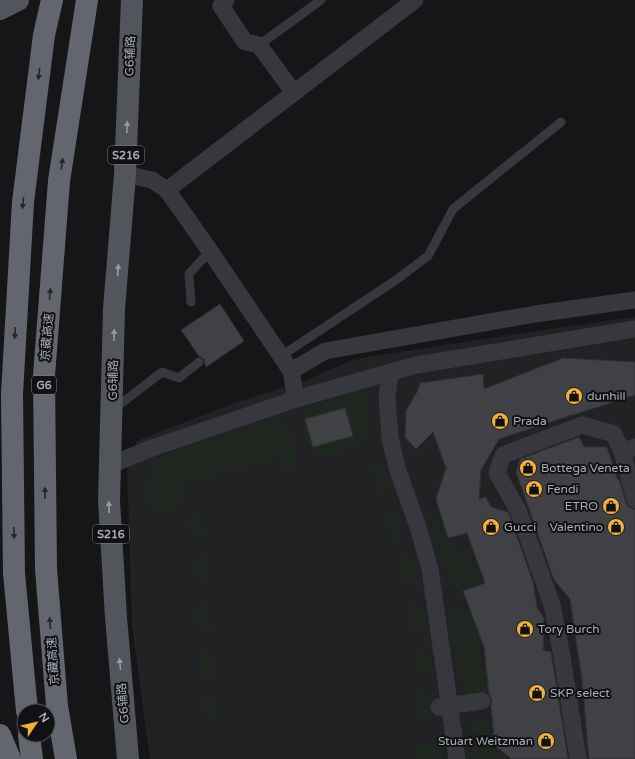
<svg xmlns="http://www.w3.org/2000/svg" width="635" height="759" viewBox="0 0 635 759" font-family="'Varela Round','Noto Sans SC',sans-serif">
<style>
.built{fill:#222225}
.green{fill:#1e261f}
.building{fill:#404145;stroke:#303034}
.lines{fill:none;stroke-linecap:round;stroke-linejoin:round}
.lane{stroke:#37383d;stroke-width:9}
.street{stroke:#37383d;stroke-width:17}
.primary{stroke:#53555c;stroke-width:22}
.highway{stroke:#63666e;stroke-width:22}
.oneway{fill:#26262a}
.oneway2{fill:#979ba6}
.labels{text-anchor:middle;stroke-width:4;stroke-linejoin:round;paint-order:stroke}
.shield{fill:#111113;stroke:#7b7e86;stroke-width:1}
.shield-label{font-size:11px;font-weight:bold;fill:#a8adb8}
.street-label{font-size:12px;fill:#a8adb8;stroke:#111113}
.poi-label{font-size:12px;fill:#a8adb8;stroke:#111113;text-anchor:start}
</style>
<rect width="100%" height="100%" fill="#161618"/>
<!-- built -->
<polygon class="built" points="635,317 635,759 150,759 132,626 127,466 137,460 136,441 234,403 307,380 354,359 555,328"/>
<!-- green -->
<g class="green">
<path d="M 364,389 L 367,394 C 368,404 370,423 369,432 C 365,450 332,455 318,458 C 306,454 304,423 301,411 L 310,405 Z"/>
<path d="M 273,421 C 277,422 282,421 286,424 C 292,428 298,458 297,466 C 297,469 296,471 294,474 L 288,475 L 282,457 L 183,484 L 185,492 C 178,496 179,501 178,508 L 150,509 C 148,480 146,466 176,451 Z"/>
<path d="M 377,464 C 388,465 392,484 387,492 L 380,496 L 372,465 Z"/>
<path d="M 198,509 L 206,540 C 192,543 185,523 191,513 Z"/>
<path d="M 390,512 C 401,513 404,531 400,540 L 393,543 L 385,513 Z"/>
<polygon points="435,512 446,545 454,542 458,553 468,550 479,580 453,589 427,515"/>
<path d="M 404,553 C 415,555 418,574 413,582 L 406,585 L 399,554 Z"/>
<path d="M 206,554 L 210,586 L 202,586 C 195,578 193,566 198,557 Z"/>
<path d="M 412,601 L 416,602 C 422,609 425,621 420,630 L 412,633 L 408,602 Z"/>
<path d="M 207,602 L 212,633 C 198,636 193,615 200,605 Z"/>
<polygon points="467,607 479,640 487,696 465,698 451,611"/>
<path d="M 419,646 C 431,648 436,675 419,678 L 415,647 Z"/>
<path d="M 209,650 L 214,681 C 212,681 209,682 207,681 C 198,678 197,659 201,653 Z"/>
<path d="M 214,692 L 219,724 C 204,726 200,705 206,695 Z"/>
<path d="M 417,692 L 425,692 C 433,701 438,720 422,723 Z"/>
<polygon points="489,717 494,749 504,759 473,759 470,720"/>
<polygon points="440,740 443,759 418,759 415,746"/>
</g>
<!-- building -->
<g class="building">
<polygon points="220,304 244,341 206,367 204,359 199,356 181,330"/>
<polygon points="563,358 635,362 635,395 573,415 568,415 569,416 499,439 481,470 479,499 486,497 491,507 508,512 509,514 533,582 537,608 544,618 543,650 551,652 568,759 512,759 495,746 491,706 492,700 489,694 484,647 463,591 485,583 467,533 448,538 436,499 446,468 433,432 416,449 405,437 406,411 417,392 420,383 483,374 484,389"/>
<polygon points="345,408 353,436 313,447 305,419"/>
<polygon points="579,437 584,447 607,447 618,480 619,479 626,503 628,507 635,510 635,759 589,759 582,680 570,599 554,580 516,472 520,459"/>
</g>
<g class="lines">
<!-- lane -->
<g class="lane">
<polyline points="259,45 321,0"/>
<polyline points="191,302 189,274 210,251"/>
<polyline points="281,356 396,280 428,256 453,209 561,122"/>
<polyline points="114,409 162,372 179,378 199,362"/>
</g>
<!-- street -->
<g class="street">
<polyline points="226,0 221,6 245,42 259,45 294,93"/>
<polyline points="125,174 152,180 167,190 210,251 291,371 296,399"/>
<polyline points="167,190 415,0"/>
<polyline points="291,371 325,351 535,314 635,300"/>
<polyline points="390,373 387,397 390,438 397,468 418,527 430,569 457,759"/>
<polyline points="622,452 635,447"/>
<polyline points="110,465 152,448 296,399 416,365 635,329"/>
<polyline points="439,707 482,701"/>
<polyline points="578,759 562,657 552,605 518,510 497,473 503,455 582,425 614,434 622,452 635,500"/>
</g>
<!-- primary -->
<g class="primary">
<polyline points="0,9 18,0"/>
<polyline points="128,759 116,617 109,501 114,309 125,174 132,0"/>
</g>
<!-- highway -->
<g class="highway">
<polyline points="27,711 14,573 12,394 23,202 44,35 52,0"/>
<polyline points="0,735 10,759"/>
<polyline points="29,735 32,759"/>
<polyline points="66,759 57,706 46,569 44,376 59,181 87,0"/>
</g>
</g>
<!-- one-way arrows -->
<defs><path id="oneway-solid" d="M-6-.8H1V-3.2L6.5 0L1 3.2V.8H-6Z"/></defs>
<g class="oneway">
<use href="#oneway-solid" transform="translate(39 74) rotate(97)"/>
<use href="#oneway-solid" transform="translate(62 164) rotate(-82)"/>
<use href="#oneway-solid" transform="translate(23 203) rotate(95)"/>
<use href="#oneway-solid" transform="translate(50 294) rotate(-85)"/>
<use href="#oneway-solid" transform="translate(15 333) rotate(93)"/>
<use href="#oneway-solid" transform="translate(45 493) rotate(-91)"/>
<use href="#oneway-solid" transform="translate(14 533) rotate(89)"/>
<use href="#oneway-solid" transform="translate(50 623) rotate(-94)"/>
</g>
<g class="oneway2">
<use href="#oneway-solid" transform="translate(127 127) rotate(-88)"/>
<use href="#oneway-solid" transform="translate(118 270) rotate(-85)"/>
<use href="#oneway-solid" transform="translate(114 335) rotate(-89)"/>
<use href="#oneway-solid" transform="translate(109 507) rotate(-93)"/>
<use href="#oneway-solid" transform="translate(120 664) rotate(-95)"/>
</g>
<!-- icons -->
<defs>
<g id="shop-disc" transform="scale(0.9)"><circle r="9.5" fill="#f2b134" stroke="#111113"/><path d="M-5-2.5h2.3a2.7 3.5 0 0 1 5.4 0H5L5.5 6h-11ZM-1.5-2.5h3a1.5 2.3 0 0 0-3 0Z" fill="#111"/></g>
</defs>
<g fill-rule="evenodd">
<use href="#shop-disc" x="574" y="396"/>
<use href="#shop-disc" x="500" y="421"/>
<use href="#shop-disc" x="528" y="468"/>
<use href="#shop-disc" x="534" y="489"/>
<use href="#shop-disc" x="611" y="506"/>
<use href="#shop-disc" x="491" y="527"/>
<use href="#shop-disc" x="616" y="527"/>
<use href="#shop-disc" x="525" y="629"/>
<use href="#shop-disc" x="537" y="693"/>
<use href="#shop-disc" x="546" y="741"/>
</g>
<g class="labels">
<!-- shield labels -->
<g class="shield">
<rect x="108" y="146" width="36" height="18" rx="3"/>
<rect x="32" y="376" width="24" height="18" rx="3"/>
<rect x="93" y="525" width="36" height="18" rx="3"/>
</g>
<g class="shield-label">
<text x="126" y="159">S216</text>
<text x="44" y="389">G6</text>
<text x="111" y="538">S216</text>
</g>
<!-- street labels -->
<g class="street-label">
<text transform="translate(130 56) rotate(-88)" y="4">G6辅路</text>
<text transform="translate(47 337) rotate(-85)" y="4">京藏高速</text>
<text transform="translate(113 380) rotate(-89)" y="4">G6辅路</text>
<text transform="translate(53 661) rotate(-94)" y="4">京藏高速</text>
<text transform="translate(123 703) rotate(-95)" y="4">G6辅路</text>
</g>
<!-- poi labels -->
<g class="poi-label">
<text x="587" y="400">dunhill</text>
<text x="513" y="425">Prada</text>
<text x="541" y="472">Bottega Veneta</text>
<text x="547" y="493">Fendi</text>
<text x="598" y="510" text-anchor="end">ETRO</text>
<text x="504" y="531">Gucci</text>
<text x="603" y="531" text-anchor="end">Valentino</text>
<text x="538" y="633">Tory Burch</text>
<text x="550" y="697">SKP select</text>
<text x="533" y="745" text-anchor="end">Stuart Weitzman</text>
</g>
</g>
<!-- north arrow -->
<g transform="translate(36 723) rotate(55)"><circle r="19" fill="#111113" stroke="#4d4f55"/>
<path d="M0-3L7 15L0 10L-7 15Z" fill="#f2b134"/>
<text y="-6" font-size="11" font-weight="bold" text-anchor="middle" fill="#a8adb8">N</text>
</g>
</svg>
